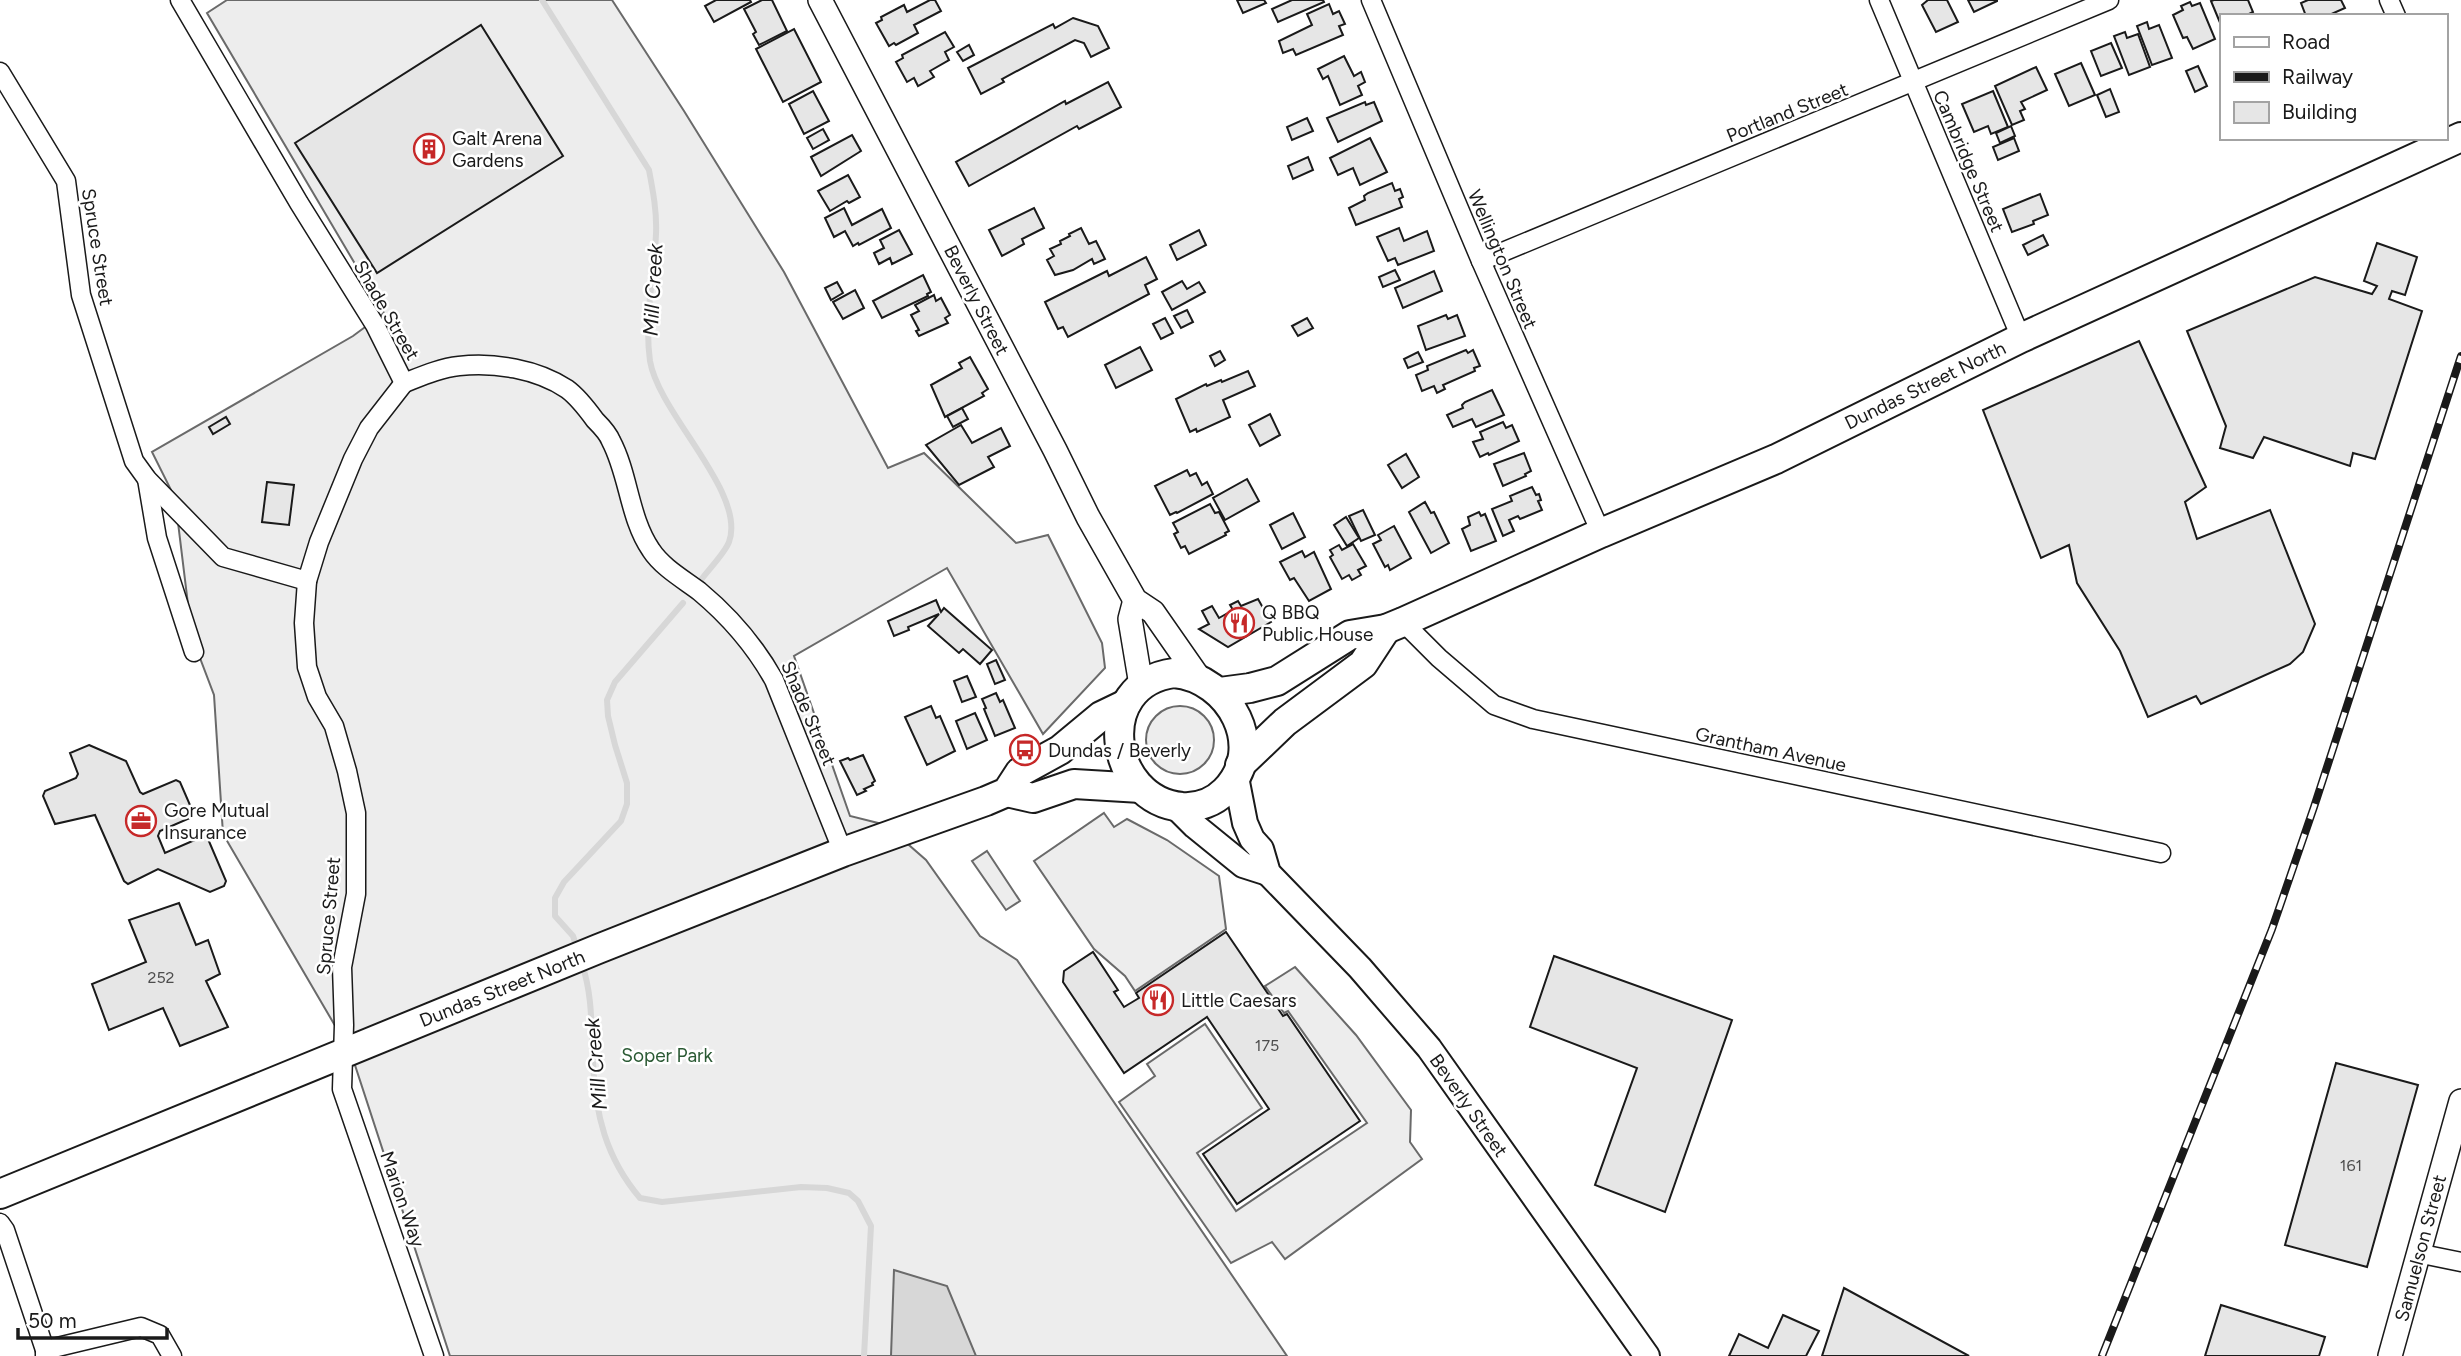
<svg xmlns="http://www.w3.org/2000/svg" width="2461" height="1356" viewBox="0 0 2461 1356" font-family="Figtree,sans-serif">
<style>
.built{fill:#ededed;stroke:#6a6a6a;stroke-width:2}
.water{fill:#d7d7d7;stroke:#6a6a6a;stroke-width:2}
.lines{fill:none;stroke-linecap:round;stroke-linejoin:round}
.stream{stroke:#d7d7d7;stroke-width:6}
.building{fill:#e6e6e6;stroke:#1a1a1a;stroke-width:2}
.minor-casing{stroke:#1a1a1a;stroke-width:21}
.tertiary-casing{stroke:#1a1a1a;stroke-width:26}
.secondary-casing{stroke:#1a1a1a;stroke-width:28}
.primary-casing{stroke:#1a1a1a;stroke-width:32}
.minor{stroke:#fff;stroke-width:18}
.tertiary{stroke:#fff;stroke-width:23}
.secondary{stroke:#fff;stroke-width:24}
.primary{stroke:#fff;stroke-width:28}
.rail-casing{stroke:#1a1a1a;stroke-width:8}
.rail{stroke:#fff;stroke-width:5;stroke-dasharray:16;stroke-linecap:butt}
.labels{text-anchor:middle;stroke-width:5;stroke-linejoin:round;paint-order:stroke}
.number-label{font-size:16px;fill:#4d4d4d}
.street-label{font-size:19px;fill:#1a1a1a;stroke:#fff}
.poi-label{font-size:19px;fill:#1a1a1a;stroke:#fff;text-anchor:start}
.park-label{font-size:19px;fill:#2b5a34;stroke:#fff}
.water-label{font-size:21px;font-style:italic;fill:#1a1a1a;stroke:#fff}
</style>
<rect width="100%" height="100%" fill="#fff"/>
<!-- built -->
<g class="built">
<polygon points="227,0 612,0 684,111 784,272 888,468 924,453 1016,543 1048,535 1102,643 1105,668 1043,734 947,568 794,656 850,816 886,825 926,860 980,936 1017,960 1287,1356 450,1356 351,1053 223,834 214,695 192,637 175,498 152,452 353,336 384,313 207,13"/>
<circle cx="1180" cy="740" r="34"/>
<polygon points="1104,813 1114,827 1127,819 1167,840 1219,876 1226,929 1135,991 1125,976 1094,949 1034,861"/>
<polygon points="987,851 1020,901 1006,910 972,861"/>
<polygon points="1295,967 1356,1035 1411,1110 1410,1142 1422,1159 1285,1259 1272,1242 1231,1263 1119,1102 1155,1076 1147,1064 1205,1024 1262,1108 1197,1153 1236,1211 1367,1123 1288,1011 1284,1013 1265,986"/>
</g>
<!-- water -->
<polygon class="water" points="894,1270 947,1286 976,1356 891,1356"/>
<g class="lines">
<!-- stream -->
<g class="stream">
<path d="M 542,0 L 649,170 C 653,191 657,212 656,234 C 654,276 644,318 650,361 C 659,414 747,493 729,542 C 725,553 708,570 701,580"/>
<polyline points="578,951 573,936 555,916 555,898 564,882 621,821 627,804 627,783 615,745 608,716 607,700 615,682 683,603"/>
<path d="M 582,964 C 593,997 591,1028 593,1062 C 595,1114 606,1158 640,1198 L 662,1202 L 801,1187 L 827,1188 L 849,1193 L 858,1201 L 871,1226 L 864,1356"/>
</g>
</g>
<!-- building -->
<g class="building">
<polygon points="716,0 750,0 751,2 714,22 705,6"/>
<polygon points="762,0 772,0 787,31 759,45 753,34 756,32 744,9"/>
<polygon points="930,0 935,0 941,11 914,25 918,33 896,45 894,43 889,46 876,23 882,20 881,17 904,5 907,12"/>
<polygon points="1237,0 1264,0 1266,3 1243,13"/>
<polygon points="1292,0 1323,0 1324,2 1278,22 1272,9"/>
<polygon points="1928,0 1947,0 1958,22 1936,32 1922,5"/>
<polygon points="1968,0 1997,0 1997,1 1974,12"/>
<polygon points="2214,0 2248,0 2253,12 2245,16 2221,16 2221,25 2211,1"/>
<polygon points="2308,0 2341,0 2345,8 2327,16 2306,16 2301,3"/>
<polygon points="2190,2 2192,6 2200,3 2215,39 2193,49 2187,37 2183,38 2173,15 2183,10 2181,6"/>
<polygon points="1329,4 1333,14 1339,11 1345,24 1339,26 1343,35 1296,55 1293,49 1283,53 1279,41 1312,25 1307,14"/>
<polygon points="1073,18 1098,26 1109,48 1091,57 1084,43 1075,40 1002,79 1004,82 981,94 968,68 1053,24 1055,28"/>
<polygon points="2147,22 2149,29 2159,25 2172,58 2152,65 2137,26"/>
<polygon points="481,25 563,156 377,273 295,143"/>
<polygon points="794,29 821,82 783,102 756,49"/>
<polygon points="945,32 954,47 945,52 949,60 930,71 934,77 918,86 914,78 907,82 896,62 903,58 902,55"/>
<polygon points="2125,32 2127,38 2138,34 2150,67 2129,75 2114,36"/>
<polygon points="2111,43 2122,68 2101,76 2091,51"/>
<polygon points="969,45 974,55 963,61 957,52"/>
<polygon points="1344,56 1354,76 1361,72 1365,82 1358,86 1362,95 1340,105 1328,76 1323,79 1318,69"/>
<polygon points="2081,63 2095,95 2069,106 2055,74"/>
<polygon points="2198,66 2207,86 2195,92 2186,71"/>
<polygon points="2036,67 2047,90 2021,102 2025,109 2020,111 2024,120 2012,125 1995,86"/>
<polygon points="1108,82 1121,107 1079,129 1077,126 969,186 956,162 1065,101 1066,104"/>
<polygon points="2110,89 2119,112 2106,117 2097,95"/>
<polygon points="813,91 829,121 804,134 789,104"/>
<polygon points="1993,91 2008,127 1991,134 1988,126 1974,132 1962,104"/>
<polygon points="1365,102 1366,105 1374,102 1382,121 1338,142 1327,118"/>
<polygon points="1307,118 1313,131 1292,140 1287,127"/>
<polygon points="2011,126 2015,136 2000,143 1996,133"/>
<polygon points="823,129 829,140 813,149 807,138"/>
<polygon points="852,135 861,151 821,176 811,157"/>
<polygon points="1370,138 1387,172 1360,185 1353,168 1338,175 1330,158"/>
<polygon points="2014,138 2019,151 1998,160 1993,147"/>
<polygon points="1308,157 1313,170 1293,179 1288,166"/>
<polygon points="848,175 860,197 849,203 847,201 830,211 818,191"/>
<polygon points="1392,183 1395,191 1400,189 1403,197 1399,199 1402,207 1356,225 1349,208 1365,200 1364,196 1368,193"/>
<polygon points="2040,194 2048,215 2033,221 2034,224 2012,232 2003,209"/>
<polygon points="844,208 852,225 882,209 891,228 859,245 858,243 853,246 845,231 834,237 825,218"/>
<polygon points="1034,208 1044,228 1022,239 1024,244 1002,256 989,230"/>
<polygon points="1081,228 1089,244 1096,241 1105,259 1094,264 1092,259 1073,270 1055,275 1047,260 1054,256 1050,249 1061,244 1060,241 1070,236 1069,234"/>
<polygon points="1399,228 1404,241 1427,231 1434,251 1398,265 1395,258 1388,261 1377,237"/>
<polygon points="899,230 912,254 892,264 890,258 879,264 874,253 884,248 880,240"/>
<polygon points="1199,230 1206,245 1177,260 1170,245"/>
<polygon points="2043,235 2048,245 2028,255 2023,245"/>
<polygon points="2377,243 2417,257 2405,295 2392,291 2389,299 2422,311 2375,459 2353,453 2350,466 2264,437 2253,458 2220,448 2226,426 2187,331 2315,277 2372,294 2377,286 2364,281"/>
<polygon points="1146,257 1157,279 1145,285 1149,294 1068,337 1063,327 1058,329 1045,302 1107,271 1109,276"/>
<polygon points="1395,270 1400,280 1383,287 1379,277"/>
<polygon points="1434,271 1442,291 1403,308 1395,288"/>
<polygon points="923,275 931,292 927,294 928,296 882,318 873,301"/>
<polygon points="1182,281 1187,289 1199,282 1205,292 1172,310 1162,292"/>
<polygon points="837,282 843,293 831,300 825,288"/>
<polygon points="855,290 864,308 843,319 833,302"/>
<polygon points="934,295 936,301 941,298 950,315 945,318 948,323 919,336 916,331 919,330 911,315 919,311 915,305"/>
<polygon points="1187,310 1193,322 1181,328 1174,316"/>
<polygon points="1446,315 1448,319 1457,315 1465,336 1426,350 1418,326"/>
<polygon points="1165,318 1173,333 1161,339 1153,324"/>
<polygon points="1307,318 1313,328 1298,336 1292,326"/>
<polygon points="2139,341 2206,487 2185,502 2197,539 2270,510 2315,624 2303,652 2290,664 2201,704 2196,696 2148,717 2120,651 2077,583 2069,545 2041,558 1983,410"/>
<polygon points="1140,347 1152,370 1116,388 1105,365"/>
<polygon points="1466,350 1468,353 1473,350 1480,366 1474,368 1475,371 1443,385 1445,389 1437,393 1434,386 1422,391 1416,375 1428,370 1427,366"/>
<polygon points="1220,351 1225,360 1215,366 1210,356"/>
<polygon points="1418,352 1423,362 1408,368 1404,359"/>
<polygon points="970,357 988,389 982,393 984,396 945,417 931,385 962,368 959,363"/>
<polygon points="1248,371 1255,386 1223,400 1230,417 1197,432 1196,429 1190,432 1176,399 1206,384 1207,386 1221,380 1222,382"/>
<polygon points="1492,390 1504,415 1476,427 1472,419 1453,427 1447,415 1463,408 1462,405 1465,402"/>
<polygon points="962,408 968,419 953,427 947,416"/>
<polygon points="1270,414 1280,435 1260,446 1249,425"/>
<polygon points="226,417 230,424 213,434 209,427"/>
<polygon points="1503,422 1506,428 1512,425 1519,441 1489,455 1488,453 1480,457 1473,442 1483,439 1480,432"/>
<polygon points="961,425 972,443 1001,428 1010,446 988,457 994,467 959,485 926,445"/>
<polygon points="1524,453 1531,471 1525,474 1526,476 1503,486 1494,464"/>
<polygon points="1406,454 1419,477 1402,488 1388,465"/>
<polygon points="1187,470 1190,476 1196,473 1202,485 1207,482 1213,494 1177,513 1176,512 1170,515 1155,486"/>
<polygon points="1247,479 1259,501 1225,520 1213,498"/>
<polygon points="267,482 294,485 289,525 262,522"/>
<polygon points="1532,487 1536,495 1539,494 1541,500 1538,501 1542,510 1520,519 1518,516 1509,520 1514,531 1503,536 1492,509 1512,501 1510,496"/>
<polygon points="1425,502 1431,513 1434,512 1449,543 1431,553 1409,512"/>
<polygon points="1210,504 1215,513 1219,512 1229,531 1225,533 1226,535 1189,554 1185,546 1181,548 1174,534 1178,532 1173,523"/>
<polygon points="1363,510 1375,535 1361,541 1349,516"/>
<polygon points="1479,512 1481,516 1485,514 1496,541 1471,551 1462,529 1470,525 1468,517"/>
<polygon points="1293,513 1305,537 1282,549 1270,525"/>
<polygon points="1346,517 1359,538 1347,546 1334,525"/>
<polygon points="1394,526 1411,558 1390,570 1388,565 1385,567 1373,544 1381,540 1378,535"/>
<polygon points="1353,544 1366,566 1358,570 1361,575 1352,580 1349,575 1342,579 1330,557 1333,555 1330,550 1339,545 1342,550"/>
<polygon points="1302,551 1305,557 1314,552 1331,589 1309,601 1294,578 1290,580 1280,562"/>
<polygon points="1258,599 1271,622 1228,647 1199,629 1209,624 1202,611 1212,606 1219,618 1233,610 1230,605 1238,601 1241,606"/>
<polygon points="936,600 941,612 944,608 992,650 980,664 963,649 959,653 928,626 939,614 908,627 909,630 894,636 888,621"/>
<polygon points="996,660 1005,680 995,684 987,664"/>
<polygon points="967,676 976,697 962,702 954,681"/>
<polygon points="996,693 1000,702 1003,700 1015,728 995,736 984,709 986,708 982,699"/>
<polygon points="931,706 936,718 940,716 955,751 927,765 905,717"/>
<polygon points="975,713 987,740 967,749 956,721"/>
<polygon points="89,745 126,761 140,792 143,794 176,780 180,782 193,812 190,818 160,831 158,836 165,853 204,836 208,839 226,881 224,886 210,892 158,869 128,884 124,881 95,815 55,824 43,796 45,791 76,778 78,774 70,753"/>
<polygon points="863,755 875,781 872,783 873,785 864,789 866,791 857,795 840,761 848,758 850,760"/>
<polygon points="179,903 196,945 208,940 220,974 206,981 228,1027 180,1046 163,1008 109,1030 92,984 146,962 129,920"/>
<polygon points="1226,932 1283,1016 1287,1014 1360,1121 1237,1204 1203,1154 1269,1109 1207,1017 1124,1073 1063,982 1064,971 1093,952 1118,990 1114,992 1124,1007 1139,998 1136,993"/>
<polygon points="1554,956 1732,1020 1665,1212 1595,1185 1637,1068 1530,1027"/>
<polygon points="2336,1063 2418,1085 2367,1267 2285,1245"/>
<polygon points="1844,1288 1969,1356 1822,1356"/>
<polygon points="2221,1305 2325,1337 2319,1356 2205,1356"/>
<polygon points="1783,1315 1819,1331 1806,1356 1729,1356 1739,1334 1768,1348"/>
</g>
<g class="lines">
<!-- minor casing -->
<g class="minor-casing">
<g id="minor">
<polyline points="180,0 299,203 375,325 404,383"/>
<polyline points="1371,0 1481,261 1601,533"/>
<polyline points="1879,0 2021,338"/>
<polyline points="2389,0 2396,16"/>
<polyline points="0,72 66,181 81,295 134,461 147,479 223,557 307,581"/>
<polyline points="1481,261 2109,0"/>
<polyline points="404,383 369,428 353,459 319,542 307,581 304,623 307,667 317,697 334,726 347,771 356,813 356,894 342,967 344,1025 342,1089 434,1356"/>
<path d="M 404,383 C 422,376 440,368 459,366 C 494,362 537,369 567,389 C 578,397 587,409 595,420 C 601,426 608,433 611,441 C 629,475 629,518 651,550 C 662,567 683,579 699,591 C 729,616 755,646 774,680 L 843,852"/>
<polyline points="147,479 157,538 194,652"/>
<polyline points="1403,622 1439,658 1494,705 1533,719 2161,853"/>
<polyline points="0,1223 5,1230 45,1350 45,1356"/>
<polyline points="2417,1253 2461,1262"/>
<polyline points="45,1350 141,1327 160,1335 172,1356"/>
</g>
</g>
<!-- tertiary casing -->
<g class="tertiary-casing">
<g id="tertiary">
<polyline points="820,0 1055,450 1088,517 1135,600 1153,612 1199,678"/>
<polyline points="1135,600 1130,619 1141,685"/>
<polyline points="2390,1356 2461,1101"/>
</g>
</g>
<!-- secondary casing -->
<g class="secondary-casing">
<g id="secondary">
<polyline points="1236,777 1245,823 1252,839 1261,849 1268,873 1360,968 1429,1048 1647,1356"/>
<polyline points="1175,806 1195,826 1243,865 1268,873"/>
</g>
</g>
<!-- primary casing -->
<g class="primary-casing">
<g id="primary">
<path d="M 1174,673 C 1230,678 1268,748 1225,791 C 1214,802 1198,808 1182,807 C 1108,800 1092,684 1174,673 Z"/>
<polyline points="1220,692 1250,688 1277,681 1350,635 1386,629 1403,622 1601,533 1776,459 2021,338 2461,137"/>
<polyline points="1240,765 1285,722 1363,664 1386,629"/>
<polyline points="1007,792 1033,798 1074,784 1141,788"/>
<polyline points="0,1194 598,949 843,852 986,801 1007,792 1020,772 1060,750 1101,716 1126,704"/>
</g>
</g>
<!-- minor -->
<use href="#minor" class="minor"/>
<!-- tertiary -->
<use href="#tertiary" class="tertiary"/>
<!-- secondary -->
<use href="#secondary" class="secondary"/>
<!-- primary -->
<use href="#primary" class="primary"/>
<!-- rail casing -->
<g class="rail-casing">
<polyline id="rail" points="2102,1356 2272,929 2314,807 2461,356"/>
</g>
<!-- rail -->
<use href="#rail" class="rail"/>
</g>
<!-- icons -->
<defs>
<g id="building-ring" transform="scale(1.575)"><circle r="9.5" fill="#fff" stroke="#c62828" stroke-width="1.5"/><path d="M-4-6H4V6H1V3H-1V6H-4ZM-2.5-4.3h1.7v1.8h-1.7ZM.8-4.3h1.7v1.8H.8ZM-2.5-1h1.7V.8h-1.7ZM.8-1h1.7V.8H.8Z" fill="#c62828"/></g>
<g id="restaurant-ring" transform="scale(1.575)"><circle r="9.5" fill="#fff" stroke="#c62828" stroke-width="1.5"/><path d="M-5-6h1v4h1v-4h1v4h1v-4h1v5L-1.5 .5V6h-2V.5L-5-1ZM5-6V6H3V1.5H1.5Q1.5-4 5-6Z" fill="#c62828"/></g>
<g id="bus-ring" transform="scale(1.575)"><circle r="9.5" fill="#fff" stroke="#c62828" stroke-width="1.5"/><path d="M-5-6H5V4H4V6H2V4H-2V6H-4V4H-5ZM-3.5-4V0h7V-4ZM-3.5 1.2v1.5H-2V1.2ZM2 1.2v1.5H3.5V1.2Z" fill="#c62828"/></g>
<g id="office-ring" transform="scale(1.575)"><circle r="9.5" fill="#fff" stroke="#c62828" stroke-width="1.5"/><path d="M-6-3h4V-5.5h4V-3h4V5H-6ZM-1-4.5V-3h2v-1.5ZM-6 0V1H6V0Z" fill="#c62828"/></g>
</defs>
<g fill-rule="evenodd">
<use href="#building-ring" x="429" y="149"/>
<use href="#restaurant-ring" x="1239" y="623"/>
<use href="#bus-ring" x="1025" y="750"/>
<use href="#office-ring" x="141" y="821"/>
<use href="#restaurant-ring" x="1158" y="1000"/>
</g>
<g class="labels">
<!-- number labels -->
<g class="number-label">
<text x="161" y="983">252</text>
<text x="1267" y="1051">175</text>
<text x="2351" y="1171">161</text>
</g>
<!-- street labels -->
<g class="street-label">
<text transform="translate(1787 112) rotate(-22)" y="7">Portland Street</text>
<text transform="translate(1969 161) rotate(67)" y="7">Cambridge Street</text>
<text transform="translate(98 247) rotate(81)" y="7">Spruce Street</text>
<text transform="translate(1503 259) rotate(67)" y="7">Wellington Street</text>
<text transform="translate(977 300) rotate(63)" y="7">Beverly Street</text>
<text transform="translate(387 310) rotate(60)" y="7">Shade Street</text>
<text transform="translate(1925 385) rotate(-26)" y="7">Dundas Street North</text>
<text transform="translate(809 713) rotate(67)" y="7">Shade Street</text>
<text transform="translate(1771 749) rotate(12)" y="7">Grantham Avenue</text>
<text transform="translate(328 916) rotate(-85)" y="7">Spruce Street</text>
<text transform="translate(502 988) rotate(-22)" y="7">Dundas Street North</text>
<text transform="translate(1469 1105) rotate(55)" y="7">Beverly Street</text>
<text transform="translate(403 1199) rotate(71)" y="7">Marion Way</text>
<text transform="translate(2420 1248) rotate(-75)" y="7">Samuelson Street</text>
</g>
<!-- poi labels -->
<g class="poi-label">
<text x="452" y="145">Galt Arena<tspan x="452" dy="22">Gardens</tspan></text>
<text x="1262" y="619">Q BBQ<tspan x="1262" dy="22">Public House</tspan></text>
<text x="1048" y="757">Dundas / Beverly</text>
<text x="164" y="817">Gore Mutual<tspan x="164" dy="22">Insurance</tspan></text>
<text x="1181" y="1007">Little Caesars</text>
</g>
<!-- park labels -->
<g class="park-label">
<text x="667" y="1062">Soper Park</text>
</g>
<!-- water labels -->
<g class="water-label">
<text transform="translate(653 290) rotate(-87)" y="7">Mill Creek</text>
<text transform="translate(596 1064) rotate(-95)" y="7">Mill Creek</text>
</g>
</g>
<!-- legend -->
<rect x="2220" y="14" width="228" height="126" fill="#ffffff" stroke="#a3a3a3" stroke-width="2"/>
<rect x="2234" y="37" width="35" height="10" fill="#ffffff" stroke="#a3a3a3" stroke-width="2"/>
<text x="2282" y="49" font-size="21" fill="#1a1a1a">Road</text>
<rect x="2234" y="72" width="35" height="10" fill="#1a1a1a" stroke="#a3a3a3" stroke-width="2"/>
<text x="2282" y="84" font-size="21" fill="#1a1a1a">Railway</text>
<rect x="2234" y="102" width="35" height="21" fill="#e6e6e6" stroke="#a3a3a3" stroke-width="2"/>
<text x="2282" y="119" font-size="21" fill="#1a1a1a">Building</text>
<!-- scale -->
<path d="M18 1328v10h149v-10" fill="none" stroke="#1a1a1a" stroke-width="3.5"/>
<text x="28" y="1328" font-size="21" fill="#1a1a1a" stroke="#ffffff" stroke-width="5" paint-order="stroke">50 m</text>
</svg>
